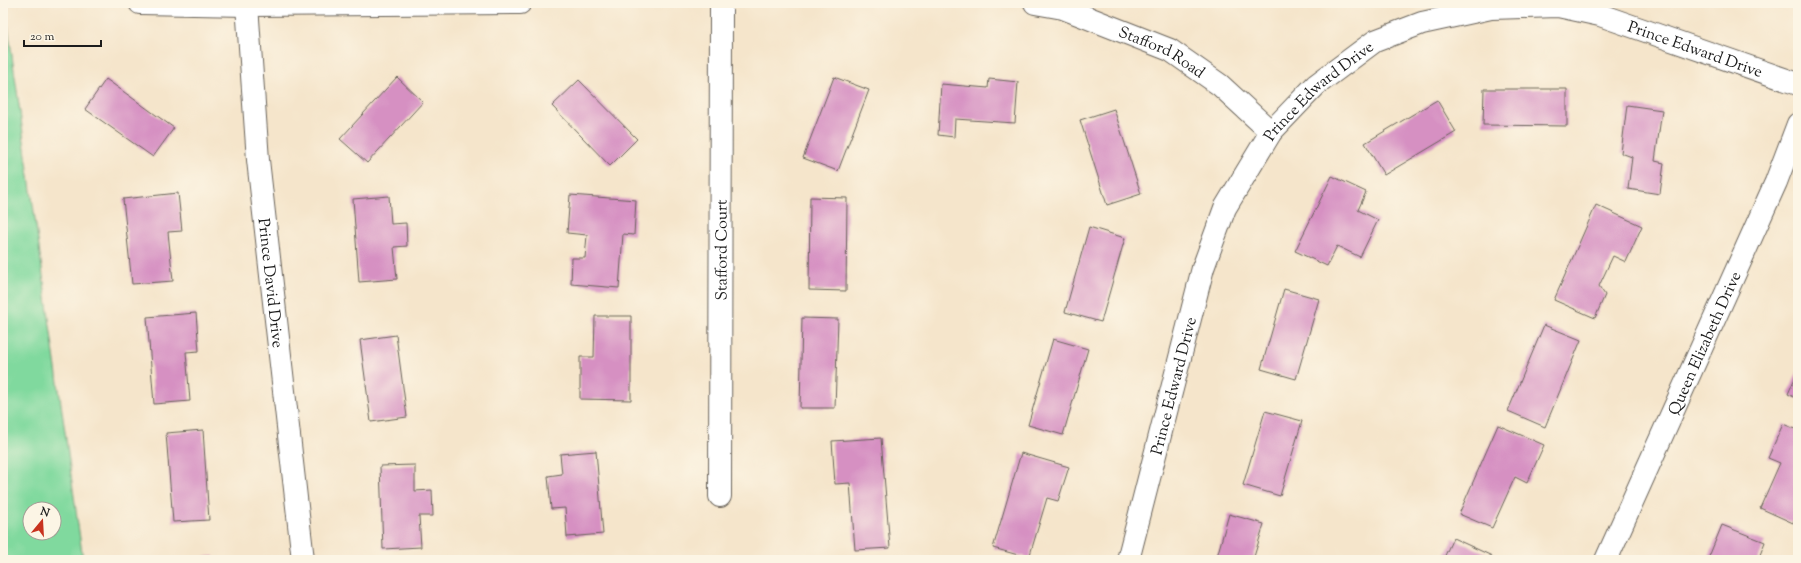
<svg xmlns="http://www.w3.org/2000/svg" width="1801" height="563" viewBox="0 0 1801 563" font-family="'Sorts Mill Goudy',serif">
<style>
.green{fill:#80d99e;stroke:#4e7a5d;fill-rule:evenodd}
.building{fill:#d690c2}
.lines{fill:none;stroke-linecap:round;stroke-linejoin:round}
.street-casing{stroke:#686259;stroke-width:24}
.street{stroke:#fff;stroke-width:22}
.labels{text-anchor:middle;stroke-width:3.5;stroke-linejoin:round;paint-order:stroke}
.street-label{font-size:16px;fill:#1c1c1c;stroke:#fcf5e5}
</style>
<rect width="100%" height="100%" fill="#fcf5e5"/>
<filter id="ink" filterUnits="userSpaceOnUse"><feTurbulence type="fractalNoise" baseFrequency=".025" numOctaves="2"/><feDisplacementMap in="SourceGraphic" scale="8" xChannelSelector="R" yChannelSelector="G"/><feConvolveMatrix kernelMatrix="1 2 1 2 8 2 1 2 1" color-interpolation-filters="sRGB"/></filter>
<filter id="wash" filterUnits="userSpaceOnUse"><feTurbulence type="fractalNoise" baseFrequency=".012" numOctaves="4" result="noise"/><feDisplacementMap in="SourceGraphic" scale="16" xChannelSelector="R" yChannelSelector="G"/><feGaussianBlur stdDeviation="0.9" result="paint"/><feColorMatrix in="noise" values="0 0 0 0 0 0 0 0 0 0 0 0 0 0 0 0 0 1.4 0 .05"/><feComposite in="paint" operator="in"/></filter>
<g filter="url(#wash)">
<rect width="100%" height="100%" fill="#f5e5cb"/>
<!-- green -->
<path class="green" d="M 3,27 L 8,27 L 83,560 L 3,560 ZM 30,509 L 54,509 L 54,533 L 30,533 Z"/>
<g id="blocks">
<!-- building -->
<g class="building">
<polygon points="397,77 423,102 367,163 340,139"/>
<polygon points="834,77 869,90 838,171 803,158"/>
<polygon points="106,79 174,128 153,157 85,109"/>
<polygon points="989,79 1018,82 1015,123 955,119 954,137 938,135 941,84 988,88"/>
<polygon points="579,80 637,139 610,166 552,106"/>
<polygon points="1484,89 1567,89 1567,126 1483,125"/>
<polygon points="1437,100 1456,132 1384,175 1365,143"/>
<polygon points="1627,105 1662,110 1655,161 1664,163 1660,194 1628,189 1632,157 1621,153"/>
<polygon points="1114,109 1141,194 1107,205 1080,120"/>
<polygon points="1332,176 1366,192 1358,210 1378,220 1360,257 1337,246 1327,266 1295,251"/>
<polygon points="178,193 182,231 168,232 173,281 132,284 123,199"/>
<polygon points="570,195 636,200 634,235 623,234 619,288 571,284 572,258 585,258 587,235 567,233"/>
<polygon points="389,196 391,224 406,223 407,246 394,247 397,279 359,282 353,199"/>
<polygon points="810,197 847,198 846,291 809,290"/>
<polygon points="1596,205 1642,226 1626,262 1613,256 1599,286 1605,295 1595,318 1554,300"/>
<polygon points="1089,227 1125,238 1101,322 1065,312"/>
<polygon points="1284,289 1319,299 1296,379 1261,369"/>
<polygon points="196,313 199,351 186,352 190,401 154,404 147,317"/>
<polygon points="595,316 631,316 631,400 580,399 580,357 594,357"/>
<polygon points="802,318 838,319 835,408 800,408"/>
<polygon points="1544,325 1581,340 1545,427 1508,411"/>
<polygon points="396,335 407,417 371,422 360,340"/>
<polygon points="1053,339 1088,349 1063,435 1028,425"/>
<polygon points="1798,371 1798,399 1788,394"/>
<polygon points="1265,411 1302,421 1280,496 1243,485"/>
<polygon points="1783,424 1798,430 1798,511 1793,523 1760,508 1780,463 1768,458"/>
<polygon points="1498,425 1544,445 1527,483 1515,477 1492,528 1459,514"/>
<polygon points="203,430 209,520 173,522 166,433"/>
<polygon points="881,438 890,548 855,550 850,483 835,484 832,441"/>
<polygon points="596,451 603,534 567,537 565,508 551,509 548,476 562,474 560,454"/>
<polygon points="1021,453 1069,467 1058,501 1047,498 1029,558 993,548"/>
<polygon points="415,465 415,491 432,490 433,516 419,516 421,547 383,549 380,466"/>
<polygon points="1229,514 1264,524 1253,560 1216,560"/>
<polygon points="1722,525 1765,542 1758,560 1708,559"/>
<polygon points="1453,538 1492,556 1490,560 1443,560"/>
<polygon points="214,556 214,560 175,560 175,559"/>
</g>
</g>
</g>
<g filter="url(#ink)">
<use href="#blocks" fill-opacity="0" stroke="#686259" stroke-width="1"/>
<g class="lines">
<!-- street casing -->
<g class="street-casing">
<g id="street">
<polyline points="140,3 247,5 520,3"/>
<path id="s1" d="M 1035,3 L 1063,8 L 1170,50 L 1220,85 L 1271,132"/>
<path id="s2" d="M 247,5 L 258,160 L 303,560"/>
<path id="s3" d="M 720,496 L 721,3"/>
<path id="s4" d="M 1128,560 L 1203,268 L 1225,208 L 1271,132 L 1316,85 L 1375,41 L 1422,23 L 1491,8 L 1558,6 L 1600,15 L 1798,84"/>
<path id="s5" d="M 1606,560 L 1776,182 L 1798,124"/>
</g>
</g>
<!-- street -->
<use href="#street" class="street"/>
</g>
</g>
<g class="labels">
<!-- street labels -->
<g class="street-label">
<text dy="6" stroke="none"><textPath href="#s4" startOffset="925">Prince Edward Drive</textPath></text>
<text dy="6" stroke="none"><textPath href="#s1" startOffset="137">Stafford Road</textPath></text>
<text dy="6" stroke="none"><textPath href="#s4" startOffset="517">Prince Edward Drive</textPath></text>
<text dy="6" stroke="none"><textPath href="#s3" startOffset="246">Stafford Court</textPath></text>
<text dy="6" stroke="none"><textPath href="#s2" startOffset="279">Prince David Drive</textPath></text>
<text dy="6" stroke="none"><textPath href="#s5" startOffset="238">Queen Elizabeth Drive</textPath></text>
<text dy="6" stroke="none"><textPath href="#s4" startOffset="180">Prince Edward Drive</textPath></text>
</g>
</g>
<!-- margin -->
<rect width="1801" height="563" fill="none" stroke="#fcf5e5" stroke-width="16"/>
<!-- north arrow -->
<g transform="translate(42 521) rotate(18)"><circle r="19" fill="#fcf5e5" stroke="#a29e95"/>
<path d="M0-3L7 15L0 10L-7 15Z" fill="#c8321e"/>
<text y="-6" font-size="11" font-weight="bold" text-anchor="middle" fill="#1c1c1c">N</text>
</g>
<!-- scale -->
<path d="M24 40v6h77v-6" fill="none" stroke="#1c1c1c" stroke-width="2"/>
<text x="30" y="40" font-size="12" fill="#1c1c1c" stroke="#fcf5e5" stroke-width="3" paint-order="stroke">20 m</text>
</svg>
